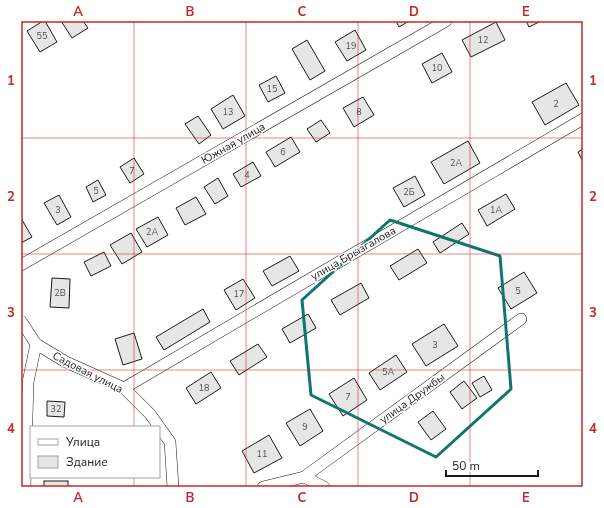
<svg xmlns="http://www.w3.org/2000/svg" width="604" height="508" viewBox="0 0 604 508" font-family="'Nunito Sans',sans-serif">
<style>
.building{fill:#e6e6e6;stroke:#1a1a1a}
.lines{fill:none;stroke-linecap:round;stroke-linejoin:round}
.street-casing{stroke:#1a1a1a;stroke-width:12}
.street{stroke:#fff;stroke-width:11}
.marked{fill:none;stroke:#0f766e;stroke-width:3;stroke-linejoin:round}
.grid{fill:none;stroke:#c62828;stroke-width:1;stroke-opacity:0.55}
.labels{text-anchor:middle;stroke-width:3;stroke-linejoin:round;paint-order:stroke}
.number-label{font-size:9px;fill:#4d4d4d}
.street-label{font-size:11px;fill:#1a1a1a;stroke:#fff}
.neatline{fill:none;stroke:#c62828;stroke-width:1.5}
.grid-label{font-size:13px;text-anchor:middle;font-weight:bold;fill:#c62828}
</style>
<rect width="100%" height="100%" fill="#fff"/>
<!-- building -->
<g class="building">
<polygon points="43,21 45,21 57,42 40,52 27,31"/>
<polygon points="61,21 83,21 88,28 72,38"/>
<polygon points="396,21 409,21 399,27"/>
<polygon points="526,21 541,21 529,27"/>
<polygon points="496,22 505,40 471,57 462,40"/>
<polygon points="355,30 366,50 347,61 335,42"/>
<polygon points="307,40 325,71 310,80 292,49"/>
<polygon points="442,53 452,72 432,83 422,64"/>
<polygon points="276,76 285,93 268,102 259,85"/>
<polygon points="566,83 579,105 545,125 532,102"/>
<polygon points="233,95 245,116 223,129 211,109"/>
<polygon points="363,97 374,115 354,127 343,108"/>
<polygon points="198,116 211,135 199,144 185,124"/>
<polygon points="321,120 330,133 316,142 307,129"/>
<polygon points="291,137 300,152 275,167 266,152"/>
<polygon points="468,141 480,163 444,184 431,162"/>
<polygon points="583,149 583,162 578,152"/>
<polygon points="134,158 144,174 130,183 120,167"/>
<polygon points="253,162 261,176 241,187 233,174"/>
<polygon points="415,176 425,195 404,207 393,188"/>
<polygon points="218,178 228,196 215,204 204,187"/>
<polygon points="98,180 106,195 93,202 86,187"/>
<polygon points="506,194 515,209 487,226 478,210"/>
<polygon points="59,195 71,217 57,225 44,203"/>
<polygon points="196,197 206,214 185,225 176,208"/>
<polygon points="158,217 168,235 147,247 136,229"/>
<polygon points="21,218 32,237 21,243"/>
<polygon points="462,223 469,234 440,253 433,242"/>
<polygon points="131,233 142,252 122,264 110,245"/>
<polygon points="418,249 427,263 399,280 390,266"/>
<polygon points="104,252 111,266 91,276 84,262"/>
<polygon points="290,256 299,271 272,286 263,271"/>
<polygon points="524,272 537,293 511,309 498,288"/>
<polygon points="52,278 70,279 69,308 50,307"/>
<polygon points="243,279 255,298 236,310 224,290"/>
<polygon points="361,283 369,298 340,315 331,300"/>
<polygon points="203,309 210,322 164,350 156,337"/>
<polygon points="308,314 316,328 290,343 282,329"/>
<polygon points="444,324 458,346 426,366 412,344"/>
<polygon points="134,333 142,359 123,365 115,339"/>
<polygon points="258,344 267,357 239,375 230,361"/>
<polygon points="396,355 407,372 380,390 369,373"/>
<polygon points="211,372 221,388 196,404 186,388"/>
<polygon points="484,376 492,390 480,397 472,383"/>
<polygon points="354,378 367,400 343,416 329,394"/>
<polygon points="464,381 477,398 462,409 450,392"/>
<polygon points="47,401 65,402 64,417 47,416"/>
<polygon points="310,409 323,431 300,446 286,423"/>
<polygon points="433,411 446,429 431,440 418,422"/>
<polygon points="269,435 282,458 254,473 242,451"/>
<rect x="44" y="481" width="24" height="6"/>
</g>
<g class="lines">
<!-- street casing -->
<g class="street-casing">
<g id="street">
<polyline points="21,265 446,21"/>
<polyline points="21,321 36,344 66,362 124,388 150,414 170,442 173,487"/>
<polyline points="124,388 583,119"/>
<polyline points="304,477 521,319"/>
<polyline points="25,487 28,382 36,344"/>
<polyline points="263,487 304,477 324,487"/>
</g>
</g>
<!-- street -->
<use href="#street" class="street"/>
</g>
<!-- marked area -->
<path class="marked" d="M 390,220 L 500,256 L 511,389 L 436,457 L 311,395 L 302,300 Z"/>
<!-- grid -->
<path class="grid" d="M 134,21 L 134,427M 246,21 L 246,487M 358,21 L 358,487M 470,21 L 470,487M 21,138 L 583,138M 21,254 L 583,254M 21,370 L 583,370M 134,477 L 134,487"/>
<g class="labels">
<!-- number labels -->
<g class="number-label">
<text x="42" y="39">55</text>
<text x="483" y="43">12</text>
<text x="351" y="49">19</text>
<text x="437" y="71">10</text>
<text x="272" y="92">15</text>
<text x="556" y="107">2</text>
<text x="228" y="115">13</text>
<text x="359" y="115">8</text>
<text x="283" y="155">6</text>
<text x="456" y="166">2А</text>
<text x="132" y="174">7</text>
<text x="247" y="178">4</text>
<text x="96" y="194">5</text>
<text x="409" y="195">2Б</text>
<text x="58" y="213">3</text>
<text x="496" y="213">1А</text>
<text x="152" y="235">2А</text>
<text x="518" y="294">5</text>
<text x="60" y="296">2В</text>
<text x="239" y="297">17</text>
<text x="435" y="348">3</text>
<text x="388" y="375">5А</text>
<text x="204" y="391">18</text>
<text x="348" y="400">7</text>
<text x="56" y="412">32</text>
<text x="305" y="430">9</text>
<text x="262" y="457">11</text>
</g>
<!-- street labels -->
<g class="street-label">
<text transform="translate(233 143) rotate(-30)" y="4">Южная улица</text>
<text transform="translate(353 253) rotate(-30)" y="4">улица Брызгалова</text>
<text transform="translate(88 372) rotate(27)" y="4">Садовая улица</text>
<text transform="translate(412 398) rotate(-36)" y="4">улица Дружбы</text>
</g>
</g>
<!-- border -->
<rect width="604" height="508" fill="none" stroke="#ffffff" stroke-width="44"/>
<!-- legend -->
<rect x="30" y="426" width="130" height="52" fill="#ffffff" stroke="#a3a3a3"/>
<rect x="38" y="439" width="20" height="6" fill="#ffffff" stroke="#a3a3a3"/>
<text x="66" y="446" font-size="12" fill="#1a1a1a">Улица</text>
<rect x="38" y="456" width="20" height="12" fill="#e6e6e6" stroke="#a3a3a3"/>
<text x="66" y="466" font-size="12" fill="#1a1a1a">Здание</text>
<!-- scale -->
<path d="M446 470v6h92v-6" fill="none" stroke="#1a1a1a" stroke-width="2"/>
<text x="452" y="470" font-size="12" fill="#1a1a1a" stroke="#ffffff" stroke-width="3" paint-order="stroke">50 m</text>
<rect x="22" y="22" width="560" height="464" class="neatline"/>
<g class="grid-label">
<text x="78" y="16">A</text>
<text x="190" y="16">B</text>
<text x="302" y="16">C</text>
<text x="414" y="16">D</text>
<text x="526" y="16">E</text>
<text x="11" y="85">1</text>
<text x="593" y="85">1</text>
<text x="11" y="201">2</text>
<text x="593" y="201">2</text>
<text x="11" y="317">3</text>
<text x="593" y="317">3</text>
<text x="11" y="433">4</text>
<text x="593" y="433">4</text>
<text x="78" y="502">A</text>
<text x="190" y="502">B</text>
<text x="302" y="502">C</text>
<text x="414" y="502">D</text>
<text x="526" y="502">E</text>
</g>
</svg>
